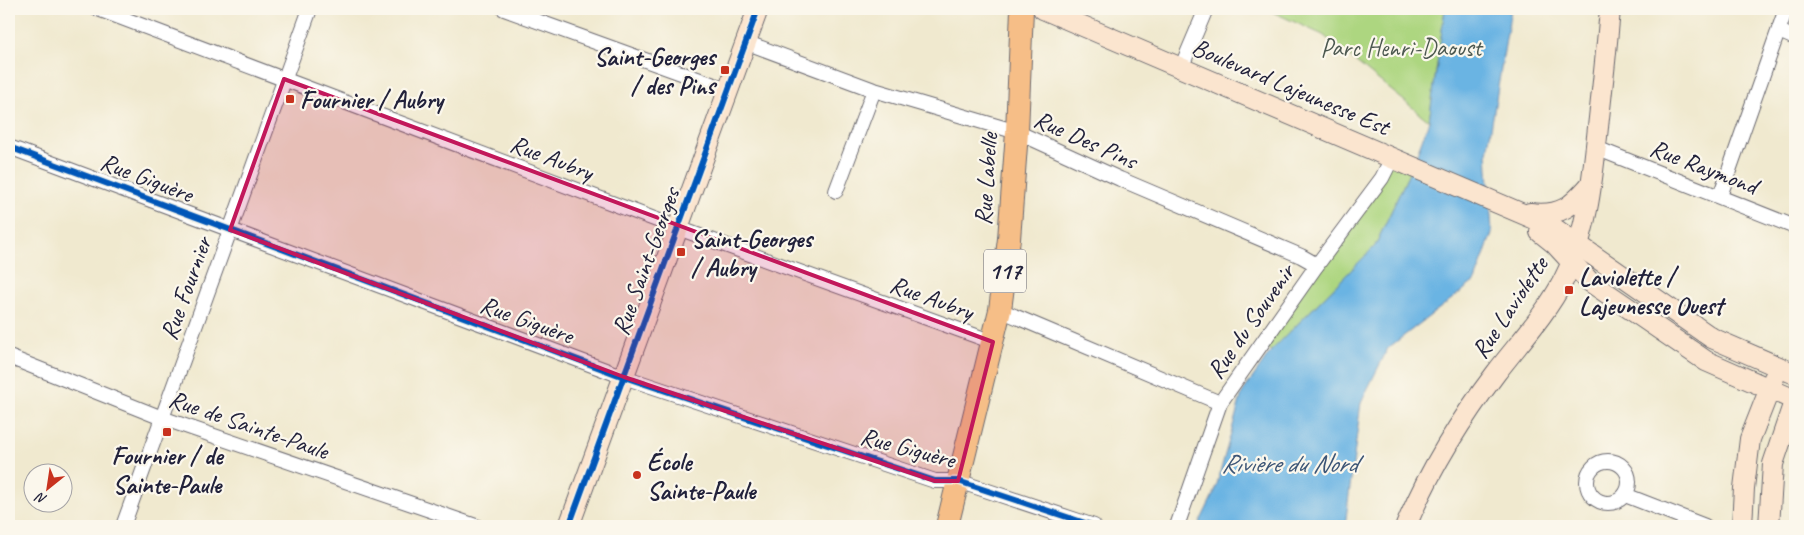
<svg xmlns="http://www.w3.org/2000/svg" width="1804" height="535" viewBox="0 0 1804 535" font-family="Caveat,sans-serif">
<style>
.green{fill:#add680;stroke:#687c5e}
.water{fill:#6bb4e3;stroke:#466b8f}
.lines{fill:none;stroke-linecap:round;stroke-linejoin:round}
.street-casing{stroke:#6a686f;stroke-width:16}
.secondary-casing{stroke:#6a686f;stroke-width:22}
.primary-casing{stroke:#6a686f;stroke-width:24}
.street{stroke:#fff;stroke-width:14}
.secondary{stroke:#fbe5cf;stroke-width:20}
.primary{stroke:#f6be87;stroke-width:22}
.cycleway-casing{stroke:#fbf7ec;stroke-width:9}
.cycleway{stroke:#0057b8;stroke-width:6}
.marked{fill:#c2185b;fill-opacity:0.2;stroke:#c2185b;stroke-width:4;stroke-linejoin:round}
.poi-dot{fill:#c8321e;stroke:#fbf7ec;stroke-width:2}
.labels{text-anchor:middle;stroke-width:4.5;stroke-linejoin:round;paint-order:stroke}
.shield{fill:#fbf7ec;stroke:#636270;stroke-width:1}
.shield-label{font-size:24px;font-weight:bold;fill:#22223b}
.park-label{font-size:25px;fill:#4c5850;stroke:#fbf7ec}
.poi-label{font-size:25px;font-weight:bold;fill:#22223b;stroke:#fbf7ec;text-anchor:start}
.street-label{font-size:25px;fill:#22223b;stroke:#fbf7ec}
.water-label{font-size:26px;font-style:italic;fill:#3c5576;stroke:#fbf7ec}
</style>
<rect width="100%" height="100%" fill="#fbf7ec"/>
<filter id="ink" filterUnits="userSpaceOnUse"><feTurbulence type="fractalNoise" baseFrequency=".02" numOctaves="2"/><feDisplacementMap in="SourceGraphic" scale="10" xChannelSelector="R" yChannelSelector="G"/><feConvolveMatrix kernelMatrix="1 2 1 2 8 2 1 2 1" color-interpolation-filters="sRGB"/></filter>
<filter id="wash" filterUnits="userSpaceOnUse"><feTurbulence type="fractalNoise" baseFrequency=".0096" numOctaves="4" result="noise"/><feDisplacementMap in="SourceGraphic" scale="20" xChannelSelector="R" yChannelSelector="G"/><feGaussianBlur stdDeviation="1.12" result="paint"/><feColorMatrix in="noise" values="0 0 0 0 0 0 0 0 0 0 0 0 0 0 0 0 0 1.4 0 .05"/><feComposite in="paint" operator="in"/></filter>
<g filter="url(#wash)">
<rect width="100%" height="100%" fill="#f0e9cf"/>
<!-- green -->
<g class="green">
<polygon points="1266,9 1445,9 1429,121 1323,35"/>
<polygon points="1392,158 1412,167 1375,246 1271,351 1261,345"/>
</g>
<!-- water -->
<polygon class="water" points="1445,9 1511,9 1487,153 1492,233 1475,281 1388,348 1361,402 1345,526 1198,526 1215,491 1242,393 1271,351 1375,246 1412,167 1429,121"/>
</g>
<g filter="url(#ink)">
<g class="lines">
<!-- street casing -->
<g class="street-casing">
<g id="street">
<polyline points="98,9 678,228 993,342"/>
<polyline points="504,9 728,90"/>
<polyline points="1779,31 1795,38"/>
<polyline points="745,42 874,90 1017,132 1120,179 1301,256 1317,265"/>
<polyline points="1181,68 1206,9"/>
<polyline points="9,147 624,377 935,481 958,481 1094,526"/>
<polyline points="1596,148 1795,227"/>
<polyline points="836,191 874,90"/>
<polyline points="1720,196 1786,9"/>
<polyline points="1000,310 1220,403"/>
<polyline points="9,357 162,418 476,526"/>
<circle cx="1608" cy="482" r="21"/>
<polyline points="1625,495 1705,526"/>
<polyline points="123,526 310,9"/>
<polyline points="1177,526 1220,403 1317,265 1382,178 1392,158"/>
</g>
</g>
<!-- secondary casing -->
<g class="secondary-casing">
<g id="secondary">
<polyline points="1043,9 1551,226 1712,338 1795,374"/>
<path d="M 1530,213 C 1561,217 1572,206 1591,184"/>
<polyline points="1540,232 1555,244 1589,281 1706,361 1795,400"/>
<polyline points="569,526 758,9"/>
<path d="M 1406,526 C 1428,473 1461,419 1496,373 C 1519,343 1546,314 1563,281 C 1589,232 1593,172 1599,118 C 1603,82 1607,45 1610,9"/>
<polyline points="1742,526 1744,488 1750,439 1774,378"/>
<polyline points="1769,526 1773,464 1795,399"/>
</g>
</g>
<!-- primary casing -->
<g class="primary-casing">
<polyline id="primary" points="947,526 1000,310 1009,239 1017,132 1022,9"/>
</g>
<!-- street -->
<use href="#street" class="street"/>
<!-- secondary -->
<use href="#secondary" class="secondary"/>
<!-- primary -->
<use href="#primary" class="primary"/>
<!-- cycleway casing -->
<g class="cycleway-casing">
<g id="cycleway">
<polyline points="9,147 624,377 935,481 958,481 1094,526"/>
<polyline points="569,526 758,9"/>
</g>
</g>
<!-- cycleway -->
<use href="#cycleway" class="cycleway"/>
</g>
</g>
<!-- marked area -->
<path class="marked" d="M 284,79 L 993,342 L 958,481 L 935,481 L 624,377 L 230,230 Z"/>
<!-- markers -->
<g class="poi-dot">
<rect x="720" y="65" width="10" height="10" rx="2.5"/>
<rect x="285" y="94" width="10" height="10" rx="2.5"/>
<rect x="676" y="247" width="10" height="10" rx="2.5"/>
<rect x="1564" y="285" width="10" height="10" rx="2.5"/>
<rect x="162" y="427" width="10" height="10" rx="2.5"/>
<circle cx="637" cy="475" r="5"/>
</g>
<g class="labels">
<!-- shield labels -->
<rect class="shield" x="984" y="249.5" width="42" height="43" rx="4"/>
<g class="shield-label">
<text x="1005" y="279">117</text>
</g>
<!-- park labels -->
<g class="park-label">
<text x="1401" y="56">Parc Henri-Daoust</text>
</g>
<!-- poi labels -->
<g class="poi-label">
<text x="715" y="65" text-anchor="end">Saint-Georges<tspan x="715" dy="29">/ des Pins</tspan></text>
<text x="300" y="108">Fournier / Aubry</text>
<text x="691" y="247">Saint-Georges<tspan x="691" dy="29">/ Aubry</tspan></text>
<text x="1579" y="285">Laviolette /<tspan x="1579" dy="29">Lajeunesse Ouest</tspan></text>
<text x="167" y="464" text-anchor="middle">Fournier / de<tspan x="167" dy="29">Sainte-Paule</tspan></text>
<text x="647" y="470">École<tspan x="647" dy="29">Sainte-Paule</tspan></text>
</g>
<!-- street labels -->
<g class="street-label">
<text transform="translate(1291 86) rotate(23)" y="9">Boulevard Lajeunesse Est</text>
<text transform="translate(1086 139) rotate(24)" y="9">Rue Des Pins</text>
<text transform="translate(552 157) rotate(21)" y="9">Rue Aubry</text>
<text transform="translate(1704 166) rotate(21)" y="9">Rue Raymond</text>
<text transform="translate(147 177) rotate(21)" y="9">Rue Giguère</text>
<text transform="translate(985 179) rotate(-86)" y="9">Rue Labelle</text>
<text transform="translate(645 261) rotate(-70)" y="9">Rue Saint-Georges</text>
<text transform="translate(185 288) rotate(-70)" y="9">Rue Fournier</text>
<text transform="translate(932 297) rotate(20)" y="9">Rue Aubry</text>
<text transform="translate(1509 307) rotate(-56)" y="9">Rue Laviolette</text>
<text transform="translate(527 319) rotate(20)" y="9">Rue Giguère</text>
<text transform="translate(1250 321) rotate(-55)" y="9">Rue du Souvenir</text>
<text transform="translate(249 424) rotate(19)" y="9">Rue de Sainte-Paule</text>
<text transform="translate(908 447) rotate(15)" y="9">Rue Giguère</text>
</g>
<!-- water labels -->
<g class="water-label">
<text x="1289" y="472">Rivière du Nord</text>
</g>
</g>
<!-- margin -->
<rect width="1804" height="535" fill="none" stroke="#fbf7ec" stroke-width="30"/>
<!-- north arrow -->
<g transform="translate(48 488) rotate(210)"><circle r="24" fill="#fbf7ec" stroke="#a4a2a5"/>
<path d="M0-4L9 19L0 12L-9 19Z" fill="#c8321e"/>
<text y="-8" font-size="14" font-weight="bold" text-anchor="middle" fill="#22223b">N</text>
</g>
</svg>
